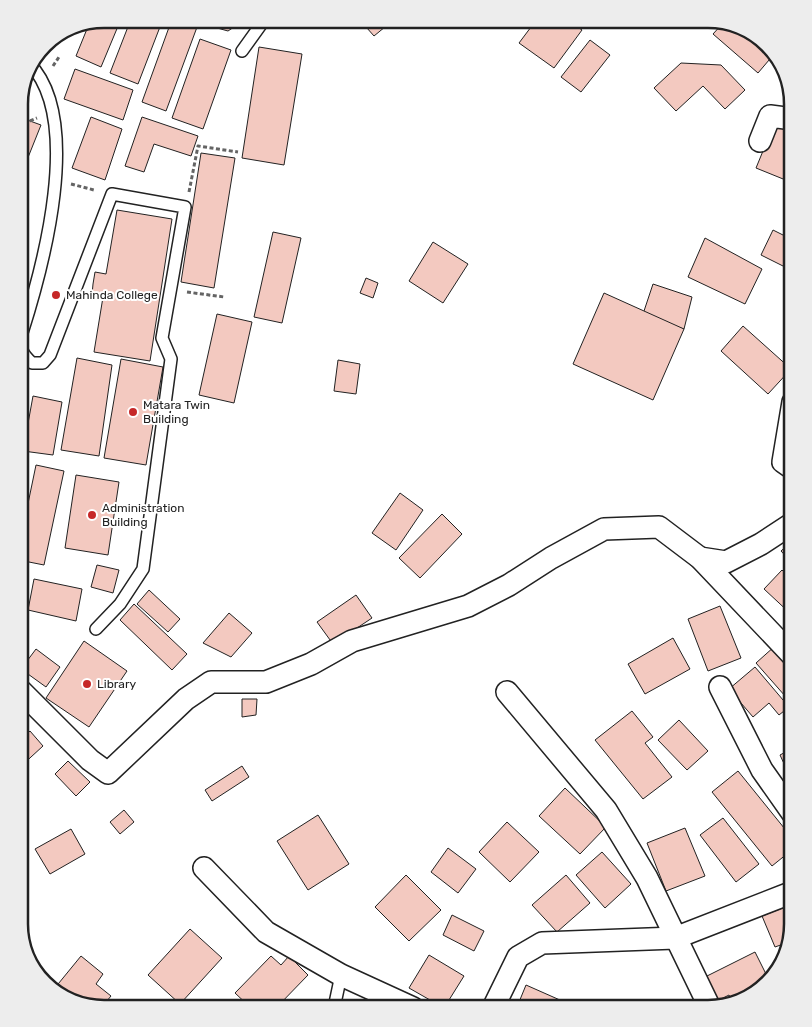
<svg xmlns="http://www.w3.org/2000/svg" width="812" height="1027" viewBox="0 0 812 1027" font-family="Rubik,sans-serif">
<style>
.building{fill:#f3c9c0;stroke:#222}
.lines{fill:none;stroke-linecap:round;stroke-linejoin:round}
.service-casing{stroke:#222;stroke-width:14}
.minor-casing{stroke:#222;stroke-width:24}
.path{stroke:#646464;stroke-width:3;stroke-dasharray:4 2.5;stroke-linecap:butt}
.service{stroke:#fff;stroke-width:11}
.minor{stroke:#fff;stroke-width:21}
.poi-dot{fill:#c62828;stroke:#fff;stroke-width:2}
.labels{text-anchor:middle;stroke-width:4;stroke-linejoin:round;paint-order:stroke}
.poi-label{font-size:12px;fill:#222;stroke:#fff;text-anchor:start}
.rim{fill:none;stroke:#222;stroke-width:2.5}
</style>
<rect width="100%" height="100%" fill="#fff"/>
<!-- building -->
<g class="building">
<polygon points="103,19 121,19 101,67 76,56 89,24"/>
<polygon points="131,19 163,19 138,84 110,73"/>
<polygon points="172,19 200,19 166,111 142,102"/>
<polygon points="204,19 246,19 228,31 210,26"/>
<polygon points="359,19 388,19 391,22 374,36"/>
<polygon points="537,19 567,19 582,30 554,68 519,43"/>
<polygon points="724,22 751,30 775,53 758,73 713,34"/>
<polygon points="200,39 231,50 203,129 172,118"/>
<polygon points="590,40 610,55 581,92 561,77"/>
<polygon points="259,47 302,54 284,165 242,158"/>
<polygon points="681,63 721,65 745,90 725,109 703,86 676,111 654,88"/>
<polygon points="75,69 133,90 123,120 64,99"/>
<polygon points="779,112 793,118 793,183 756,168"/>
<polygon points="19,117 41,125 19,180"/>
<polygon points="91,117 122,129 105,180 72,168"/>
<polygon points="142,117 198,136 191,156 154,144 144,172 125,166"/>
<polygon points="201,153 235,158 214,288 181,282"/>
<polygon points="117,210 172,219 150,361 94,352 103,297 92,295 93,284 95,272 106,274"/>
<polygon points="773,230 793,240 793,271 761,255"/>
<polygon points="273,232 301,238 282,323 254,317"/>
<polygon points="705,238 762,269 745,304 688,277"/>
<polygon points="433,242 468,264 443,303 409,281"/>
<polygon points="366,278 378,283 373,298 360,293"/>
<polygon points="653,284 692,297 684,329 642,317"/>
<polygon points="604,293 684,329 653,400 573,364"/>
<polygon points="217,314 252,322 234,403 199,395"/>
<polygon points="743,326 791,369 768,394 721,351"/>
<polygon points="77,358 112,365 99,456 61,450"/>
<polygon points="121,359 163,367 146,465 104,458"/>
<polygon points="338,360 360,364 356,394 334,391"/>
<polygon points="33,396 62,402 53,455 23,451"/>
<polygon points="36,465 64,471 44,565 19,560 19,547"/>
<polygon points="76,475 119,482 108,555 65,548"/>
<polygon points="400,493 423,510 396,550 372,533"/>
<polygon points="442,514 462,534 420,578 399,558"/>
<polygon points="793,540 793,564 781,551"/>
<polygon points="97,565 119,570 113,593 91,587"/>
<polygon points="782,570 793,581 793,616 764,589"/>
<polygon points="34,579 82,589 76,621 28,610"/>
<polygon points="149,590 180,619 168,632 137,604"/>
<polygon points="356,595 372,618 333,644 317,622"/>
<polygon points="134,604 187,654 172,670 120,620"/>
<polygon points="720,606 741,658 708,671 688,619"/>
<polygon points="229,613 252,633 231,657 203,643"/>
<polygon points="673,638 690,669 645,694 628,664"/>
<polygon points="84,641 127,671 89,727 46,698"/>
<polygon points="775,646 793,667 793,705 756,663"/>
<polygon points="36,649 60,667 46,687 21,669"/>
<polygon points="755,667 789,707 779,715 769,703 753,717 729,689"/>
<polygon points="242,699 257,699 256,715 242,717"/>
<polygon points="632,711 653,737 645,743 672,777 643,799 595,740"/>
<polygon points="679,720 708,751 687,770 658,740"/>
<polygon points="30,731 43,746 19,768 19,741"/>
<polygon points="793,748 793,783 780,755"/>
<polygon points="68,761 90,782 76,796 55,774"/>
<polygon points="242,766 249,777 212,801 205,790"/>
<polygon points="738,771 793,839 793,849 772,866 712,792"/>
<polygon points="565,788 606,827 580,854 539,816"/>
<polygon points="124,810 134,822 120,834 110,822"/>
<polygon points="318,815 349,864 308,890 277,841"/>
<polygon points="723,818 759,864 736,882 700,835"/>
<polygon points="507,822 539,852 510,882 479,852"/>
<polygon points="685,828 705,876 666,891 647,843"/>
<polygon points="71,829 85,854 50,874 35,849"/>
<polygon points="448,848 476,869 458,893 431,872"/>
<polygon points="602,852 631,884 605,908 576,875"/>
<polygon points="406,875 441,910 409,941 375,907"/>
<polygon points="566,875 590,903 557,932 532,905"/>
<polygon points="793,904 793,924 789,942 775,947 762,916"/>
<polygon points="19,906 27,917 19,922"/>
<polygon points="452,915 484,931 474,951 443,935"/>
<polygon points="190,929 222,958 180,1004 148,975"/>
<polygon points="755,952 769,980 756,994 732,1001 729,995 715,1002 703,978"/>
<polygon points="429,955 464,976 444,1008 409,988"/>
<polygon points="81,956 103,974 96,984 111,996 101,1008 66,999 54,989"/>
<polygon points="271,956 281,965 289,956 308,975 276,1008 267,1008 261,1003 255,1008 251,1008 235,993"/>
<polygon points="526,985 578,1008 519,1008 517,1007"/>
</g>
<g class="lines">
<!-- service casing -->
<g class="service-casing">
<g id="service">
<polyline points="242,51 265,19"/>
<path d="M 22,333 C 19,347 21,353 32,363 L 43,363 L 50,355 L 112,194 L 185,207 L 162,338 L 171,359 L 143,569 L 120,604 L 96,629"/>
<path d="M 19,334 L 22,333 C 43,267 84,119 29,63"/>
<polyline points="334,1008 341,975"/>
</g>
</g>
<!-- minor casing -->
<g class="minor-casing">
<g id="minor">
<polyline points="760,141 770,116 793,119"/>
<polyline points="793,402 783,462 793,469"/>
<polyline points="700,558 726,562 761,544 793,523"/>
<polyline points="720,687 762,770 793,814"/>
<polyline points="19,689 90,760 108,773 186,699 211,682 266,682 311,664 352,641 468,606 509,585 551,558 604,529 659,527 700,558 793,656"/>
<polyline points="507,692 606,810 647,878 710,1008"/>
<polyline points="204,868 266,932 341,975 413,1008"/>
<polyline points="493,1008 518,957 542,943 675,938 793,892"/>
</g>
</g>
<!-- path -->
<g class="path">
<polyline points="53,66 59,57"/>
<polyline points="30,121 37,118"/>
<polyline points="71,184 94,190"/>
<polyline points="189,192 198,146 238,152"/>
<polyline points="187,292 224,297"/>
</g>
<!-- service -->
<use href="#service" class="service"/>
<!-- minor -->
<use href="#minor" class="minor"/>
</g>
<!-- markers -->
<g class="poi-dot">
<circle cx="56" cy="295" r="5"/>
<circle cx="133" cy="412" r="5"/>
<circle cx="92" cy="515" r="5"/>
<circle cx="87" cy="684" r="5"/>
</g>
<g class="labels">
<!-- poi labels -->
<g class="poi-label">
<text x="66" y="299">Mahinda College</text>
<text x="143" y="409">Matara Twin<tspan x="143" dy="14">Building</tspan></text>
<text x="102" y="512">Administration<tspan x="102" dy="14">Building</tspan></text>
<text x="97" y="688">Library</text>
</g>
</g>
<!-- crop -->
<path d="M0 0H812V1027H0ZM104 28H708A76 76 0 0 1 784 104V924A76 76 0 0 1 708 1000H104A76 76 0 0 1 28 924V104A76 76 0 0 1 104 28Z" fill="#ededed" fill-rule="evenodd"/>
<path class="rim" d="M104 28H708A76 76 0 0 1 784 104V924A76 76 0 0 1 708 1000H104A76 76 0 0 1 28 924V104A76 76 0 0 1 104 28Z"/>
</svg>
